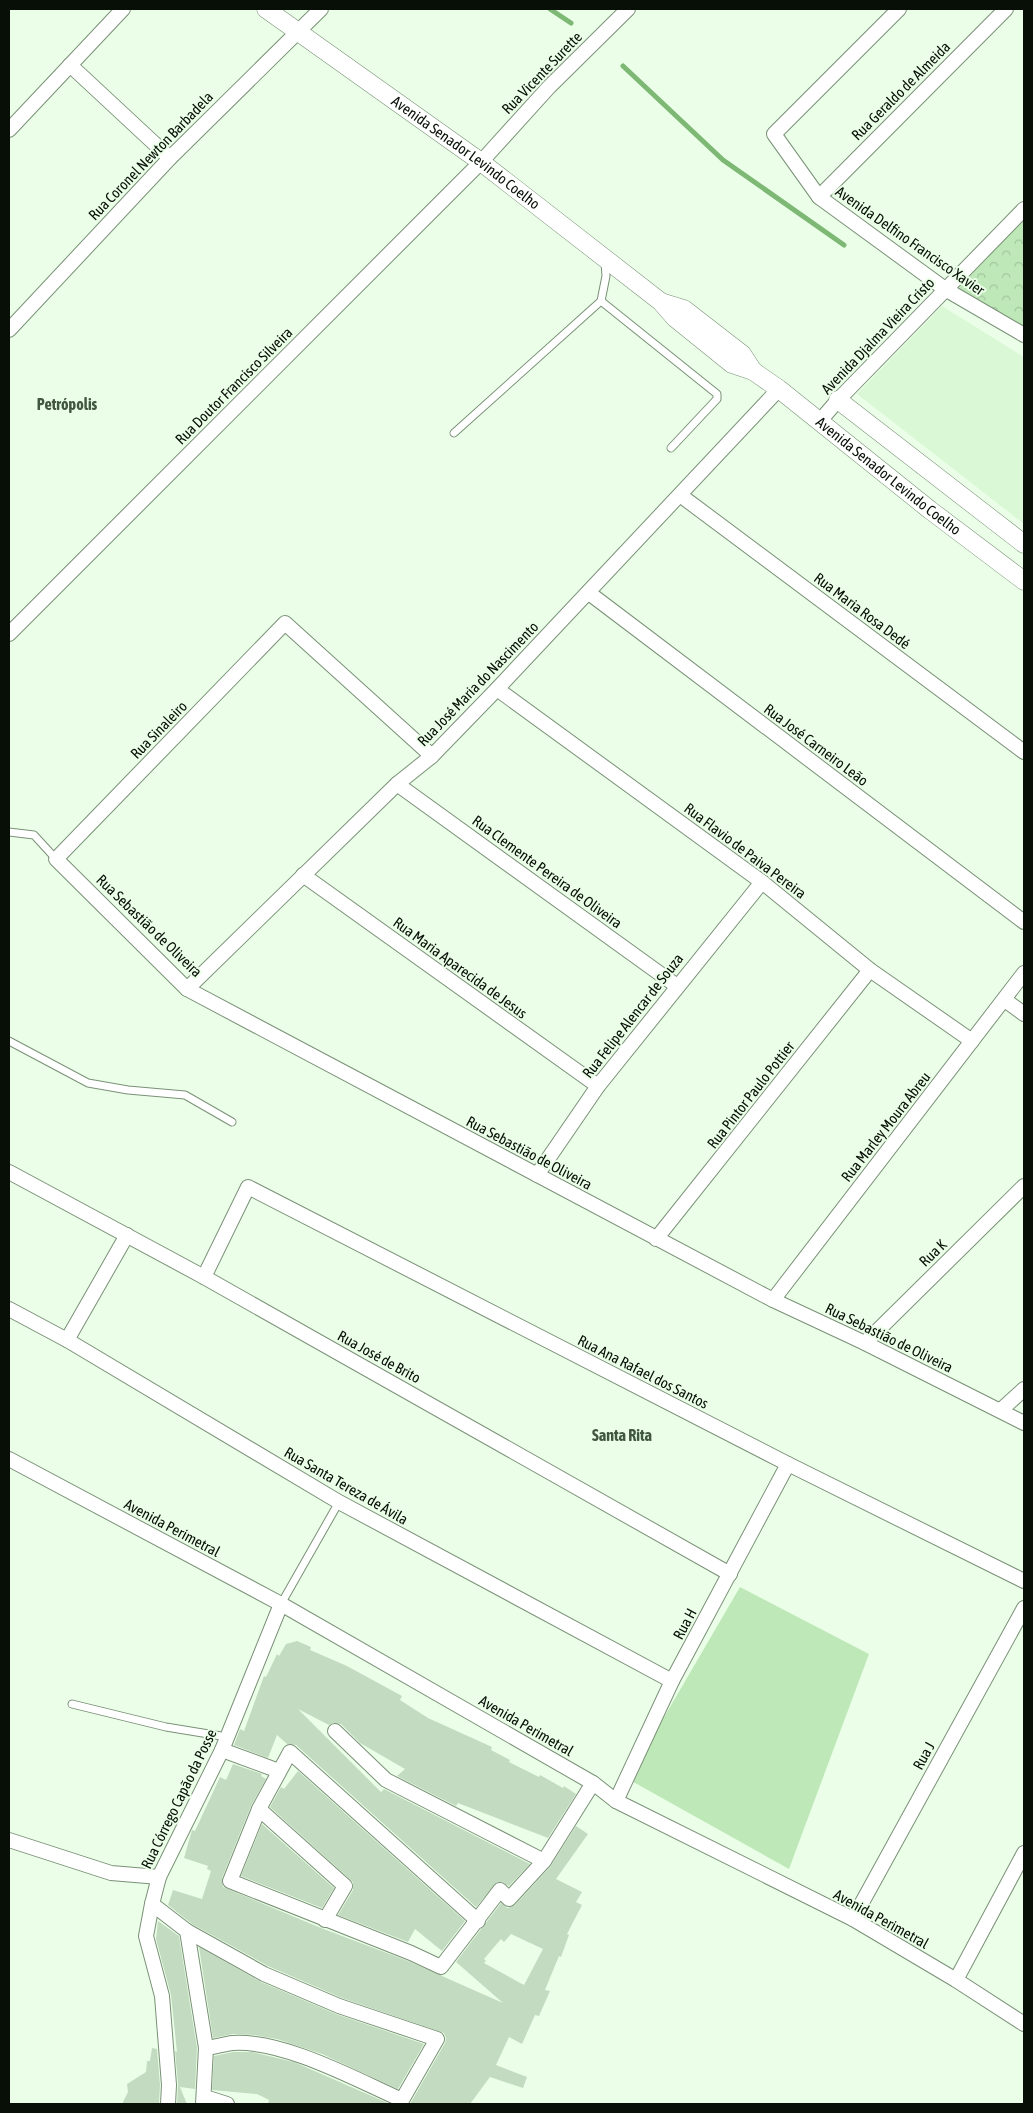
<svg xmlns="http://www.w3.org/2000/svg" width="1033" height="2113" viewBox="0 0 1033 2113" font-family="'Asap Condensed',sans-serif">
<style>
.built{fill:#daf8d5}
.park{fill:url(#park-crowns)}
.pitch{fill:#bee8b8}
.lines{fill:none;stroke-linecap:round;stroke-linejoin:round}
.stream{stroke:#7db874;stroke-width:5}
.building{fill:#c3dbc0;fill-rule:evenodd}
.service-casing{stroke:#7a9177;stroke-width:9}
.minor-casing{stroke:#7a9177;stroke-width:16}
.tertiary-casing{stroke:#7a9177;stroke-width:19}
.service{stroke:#fff;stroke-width:7}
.minor{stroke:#fff;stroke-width:14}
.tertiary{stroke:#fff;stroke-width:18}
.labels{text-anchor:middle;stroke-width:4;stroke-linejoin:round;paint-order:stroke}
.street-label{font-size:15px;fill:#070f06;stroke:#ebffe8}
.neighbourhood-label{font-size:16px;font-weight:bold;fill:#42573f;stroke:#ebffe8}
</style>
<defs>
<pattern id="park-crowns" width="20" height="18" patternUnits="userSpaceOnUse" patternTransform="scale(1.25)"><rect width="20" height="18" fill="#bee8b8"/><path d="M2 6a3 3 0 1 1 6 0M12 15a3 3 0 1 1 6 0" fill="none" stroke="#a2c69d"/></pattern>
</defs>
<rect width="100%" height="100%" fill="#ebffe8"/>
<!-- built -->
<polygon class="built" points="942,306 1024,357 1024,524 857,394"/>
<!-- park -->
<polygon class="park" points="1024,217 1024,330 956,291"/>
<!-- pitch -->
<polygon class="pitch" points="740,1587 869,1654 789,1869 628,1779"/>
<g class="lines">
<!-- stream -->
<g class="stream">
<polyline points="550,9 571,23"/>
<polyline points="623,66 723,160 844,245"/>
</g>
</g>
<!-- building -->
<g class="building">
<polygon points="297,1641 311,1647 310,1650 347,1666 402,1696 400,1700 428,1718 492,1747 491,1750 510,1760 509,1762 539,1777 540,1775 563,1788 564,1786 576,1794 548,1838 458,1803 456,1806 397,1776 405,1769 360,1743 341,1724 333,1723 329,1725 298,1709 381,1792 384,1789 530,1864 509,1886 502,1882 497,1882 476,1907 296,1745 287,1744 277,1735 268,1758 234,1745 240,1729 244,1731 264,1676 266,1677 277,1654 279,1656 286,1644"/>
<path d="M 233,1764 L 262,1774 L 261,1776 L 266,1779 L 251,1806 L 222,1878 L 223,1887 L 321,1928 L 408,1961 L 503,2003 L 456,1962 L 501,1903 L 507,1908 L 515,1905 L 550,1867 L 576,1826 L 588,1834 L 556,1879 L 582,1892 L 576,1902 L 582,1905 L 567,1934 L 569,1935 L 561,1957 L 559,1956 L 545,1990 L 550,1991 L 539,2016 L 535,2015 L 522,2044 L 509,2037 L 496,2065 L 527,2077 L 523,2088 L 490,2077 L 470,2104 L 410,2104 L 445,2043 L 446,2038 L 444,2033 L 342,1998 L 268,1966 L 192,1924 L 168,1905 L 173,1890 L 202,1899 L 211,1871 L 207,1869 L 208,1866 L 184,1858 L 192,1830 L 195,1831 L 220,1777 L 226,1780 ZM 511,1934 L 543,1949 L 524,1985 L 484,1963 L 486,1961 L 484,1959 L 501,1939 L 504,1942 Z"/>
<polygon points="298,1771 465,1921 442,1951 415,1929 408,1942 338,1915 353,1890 353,1882 270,1807 281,1787 284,1789"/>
<polygon points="262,1824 334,1888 322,1908 241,1876"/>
<polygon points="158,1921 179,1936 197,2048 195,2089 180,2087 187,2104 177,2104 178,2084 175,2051 177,2052 171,1995 156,1939"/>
<polygon points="199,1947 261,1982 336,2014 424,2044 398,2089 322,2054 277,2039 254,2035 233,2034 213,2038"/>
<polygon points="152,2048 157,2049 160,2085 159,2104 122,2104 128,2092 127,2084 146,2072 147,2061 150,2061"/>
<polygon points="233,2052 252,2052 294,2062 390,2104 268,2104 269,2100 257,2094 212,2090 214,2056"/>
</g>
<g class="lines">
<!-- service casing -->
<g class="service-casing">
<g id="service">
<polyline points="601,301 717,394 717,399 671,448"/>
<polyline points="454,433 601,301 606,276 605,262"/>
<polyline points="9,832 34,835 56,859"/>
<polyline points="9,1041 88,1083 128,1090 185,1095 232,1122"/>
<polyline points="281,1604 339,1502"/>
<polyline points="72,1704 166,1727 227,1737"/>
</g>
</g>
<!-- minor casing -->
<g class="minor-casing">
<g id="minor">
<polyline points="899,9 774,134 819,197 945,289 1024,335"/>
<polyline points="70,65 170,158"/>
<polyline points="9,130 123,9"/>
<polyline points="819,197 1006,9"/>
<polyline points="9,330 170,158 321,9"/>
<polyline points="819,422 838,400 1024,209"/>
<polyline points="680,495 1024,752"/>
<polyline points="589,593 1024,922"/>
<polyline points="9,634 481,162 549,87 628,9"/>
<polyline points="497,689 762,882 870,970 972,1041"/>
<polyline points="432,756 285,623 56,859 187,989 773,1300 865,1343 1024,1423"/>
<polyline points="397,784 677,986"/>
<polyline points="303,875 598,1086"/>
<polyline points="187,989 397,784 432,756 497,689 779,389"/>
<polyline points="1005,1000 1024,1014"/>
<polyline points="9,1172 204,1277 730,1574"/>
<polyline points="537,1175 598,1086 762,882"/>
<polyline points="656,1239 870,970"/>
<polyline points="204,1277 248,1187 788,1464 1024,1581"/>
<polyline points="773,1300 1024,973"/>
<polyline points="9,1309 67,1340 339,1502 672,1681"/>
<polyline points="67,1340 127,1235"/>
<polyline points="865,1343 1024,1186"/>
<polyline points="1001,1410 1024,1389"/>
<polyline points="9,1459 281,1604 593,1783 616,1801 853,1919 956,1980 1024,2024"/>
<polyline points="335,1731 386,1780 544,1861 593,1783"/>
<polyline points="222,1750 279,1771"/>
<polyline points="616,1801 672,1681 788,1464"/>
<polyline points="259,1809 345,1886 325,1920"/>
<polyline points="9,1840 111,1873 159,1877"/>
<path d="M 152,1904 L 187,1931 L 264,1974 L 339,2006 L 437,2039 L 402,2100 C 355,2079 284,2040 233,2043 C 224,2044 215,2047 206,2048"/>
<polyline points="853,1919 1024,1608"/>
<polyline points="478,1921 290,1752 259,1809 230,1881 411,1953 441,1967 500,1890 509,1899 544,1861"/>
<polyline points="187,1931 206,2048 203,2104"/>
<polyline points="956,1980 1024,1853"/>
<polyline points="205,2097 227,2104"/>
<polyline points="168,2104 169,2085 162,1996 146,1936 152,1904 159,1877 222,1750 281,1604"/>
</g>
</g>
<!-- tertiary casing -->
<g class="tertiary-casing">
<g id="tertiary">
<path id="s1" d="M 266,9 L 481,162 L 661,302 L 675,318 L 732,364 L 753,371 L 779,389 L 930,510 L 1024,581"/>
<polyline points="661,302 684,309 742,354 753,371"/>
<polyline points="838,400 1024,544"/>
</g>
</g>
<!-- service -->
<use href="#service" class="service"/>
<!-- minor -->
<use href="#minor" class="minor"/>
<!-- tertiary -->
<use href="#tertiary" class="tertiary"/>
</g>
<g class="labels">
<!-- street labels -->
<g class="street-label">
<text transform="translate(542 73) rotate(-46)" y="5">Rua Vicente Surette</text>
<text transform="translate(901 91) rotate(-45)" y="5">Rua Geraldo de Almeida</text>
<text dy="5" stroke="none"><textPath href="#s1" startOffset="246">Avenida Senador Levindo Coelho</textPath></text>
<text transform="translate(151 156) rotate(-46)" y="5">Rua Coronel Newton Barbadela</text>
<text transform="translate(910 241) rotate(35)" y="5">Avenida Delfino Francisco Xavier</text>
<text transform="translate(878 336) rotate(-46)" y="5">Avenida Djalma Vieira Cristo</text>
<text transform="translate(234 386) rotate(-45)" y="5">Rua Doutor Francisco Silveira</text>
<text dy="5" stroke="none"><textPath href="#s1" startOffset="780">Avenida Senador Levindo Coelho</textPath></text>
<text transform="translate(862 611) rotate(37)" y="5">Rua Maria Rosa Dedé</text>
<text transform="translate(478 684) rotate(-46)" y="5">Rua José Maria do Nascimento</text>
<text transform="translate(159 730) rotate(-46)" y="5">Rua Sinaleiro</text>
<text transform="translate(816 745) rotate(37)" y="5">Rua José Carneiro Leão</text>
<text transform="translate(745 851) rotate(37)" y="5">Rua Flavio de Paiva Pereira</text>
<text transform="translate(547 872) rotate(36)" y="5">Rua Clemente Pereira de Oliveira</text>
<text transform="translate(149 926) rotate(44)" y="5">Rua Sebastião de Oliveira</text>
<text transform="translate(460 968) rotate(36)" y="5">Rua Maria Aparecida de Jesus</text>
<text transform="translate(633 1016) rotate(-52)" y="5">Rua Felipe Alencar de Souza</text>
<text transform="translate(751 1095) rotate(-52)" y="5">Rua Pintor Paulo Pottier</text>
<text transform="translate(886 1127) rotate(-52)" y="5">Rua Marley Moura Abreu</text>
<text transform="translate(529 1153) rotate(28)" y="5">Rua Sebastião de Oliveira</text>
<text transform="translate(933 1253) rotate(-44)" y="5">Rua K</text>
<text transform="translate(889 1338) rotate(26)" y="5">Rua Sebastião de Oliveira</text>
<text transform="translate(379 1357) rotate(29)" y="5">Rua José de Brito</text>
<text transform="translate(643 1372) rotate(27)" y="5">Rua Ana Rafael dos Santos</text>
<text transform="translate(346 1486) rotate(30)" y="5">Rua Santa Tereza de Ávila</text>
<text transform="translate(172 1528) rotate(28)" y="5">Avenida Perimetral</text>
<text transform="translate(685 1624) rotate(-62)" y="5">Rua H</text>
<text transform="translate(526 1726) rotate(30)" y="5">Avenida Perimetral</text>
<text transform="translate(924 1756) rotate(-61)" y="5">Rua J</text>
<text transform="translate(179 1799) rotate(-64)" y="5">Rua Córrego Capão da Posse</text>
<text transform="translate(881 1919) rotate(29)" y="5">Avenida Perimetral</text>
</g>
<!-- neighbourhood labels -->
<g class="neighbourhood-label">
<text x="67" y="410">Petrópolis</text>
<text x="622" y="1441">Santa Rita</text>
</g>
</g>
<!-- border -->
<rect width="1033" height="2113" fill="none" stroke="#070f06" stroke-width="20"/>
</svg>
